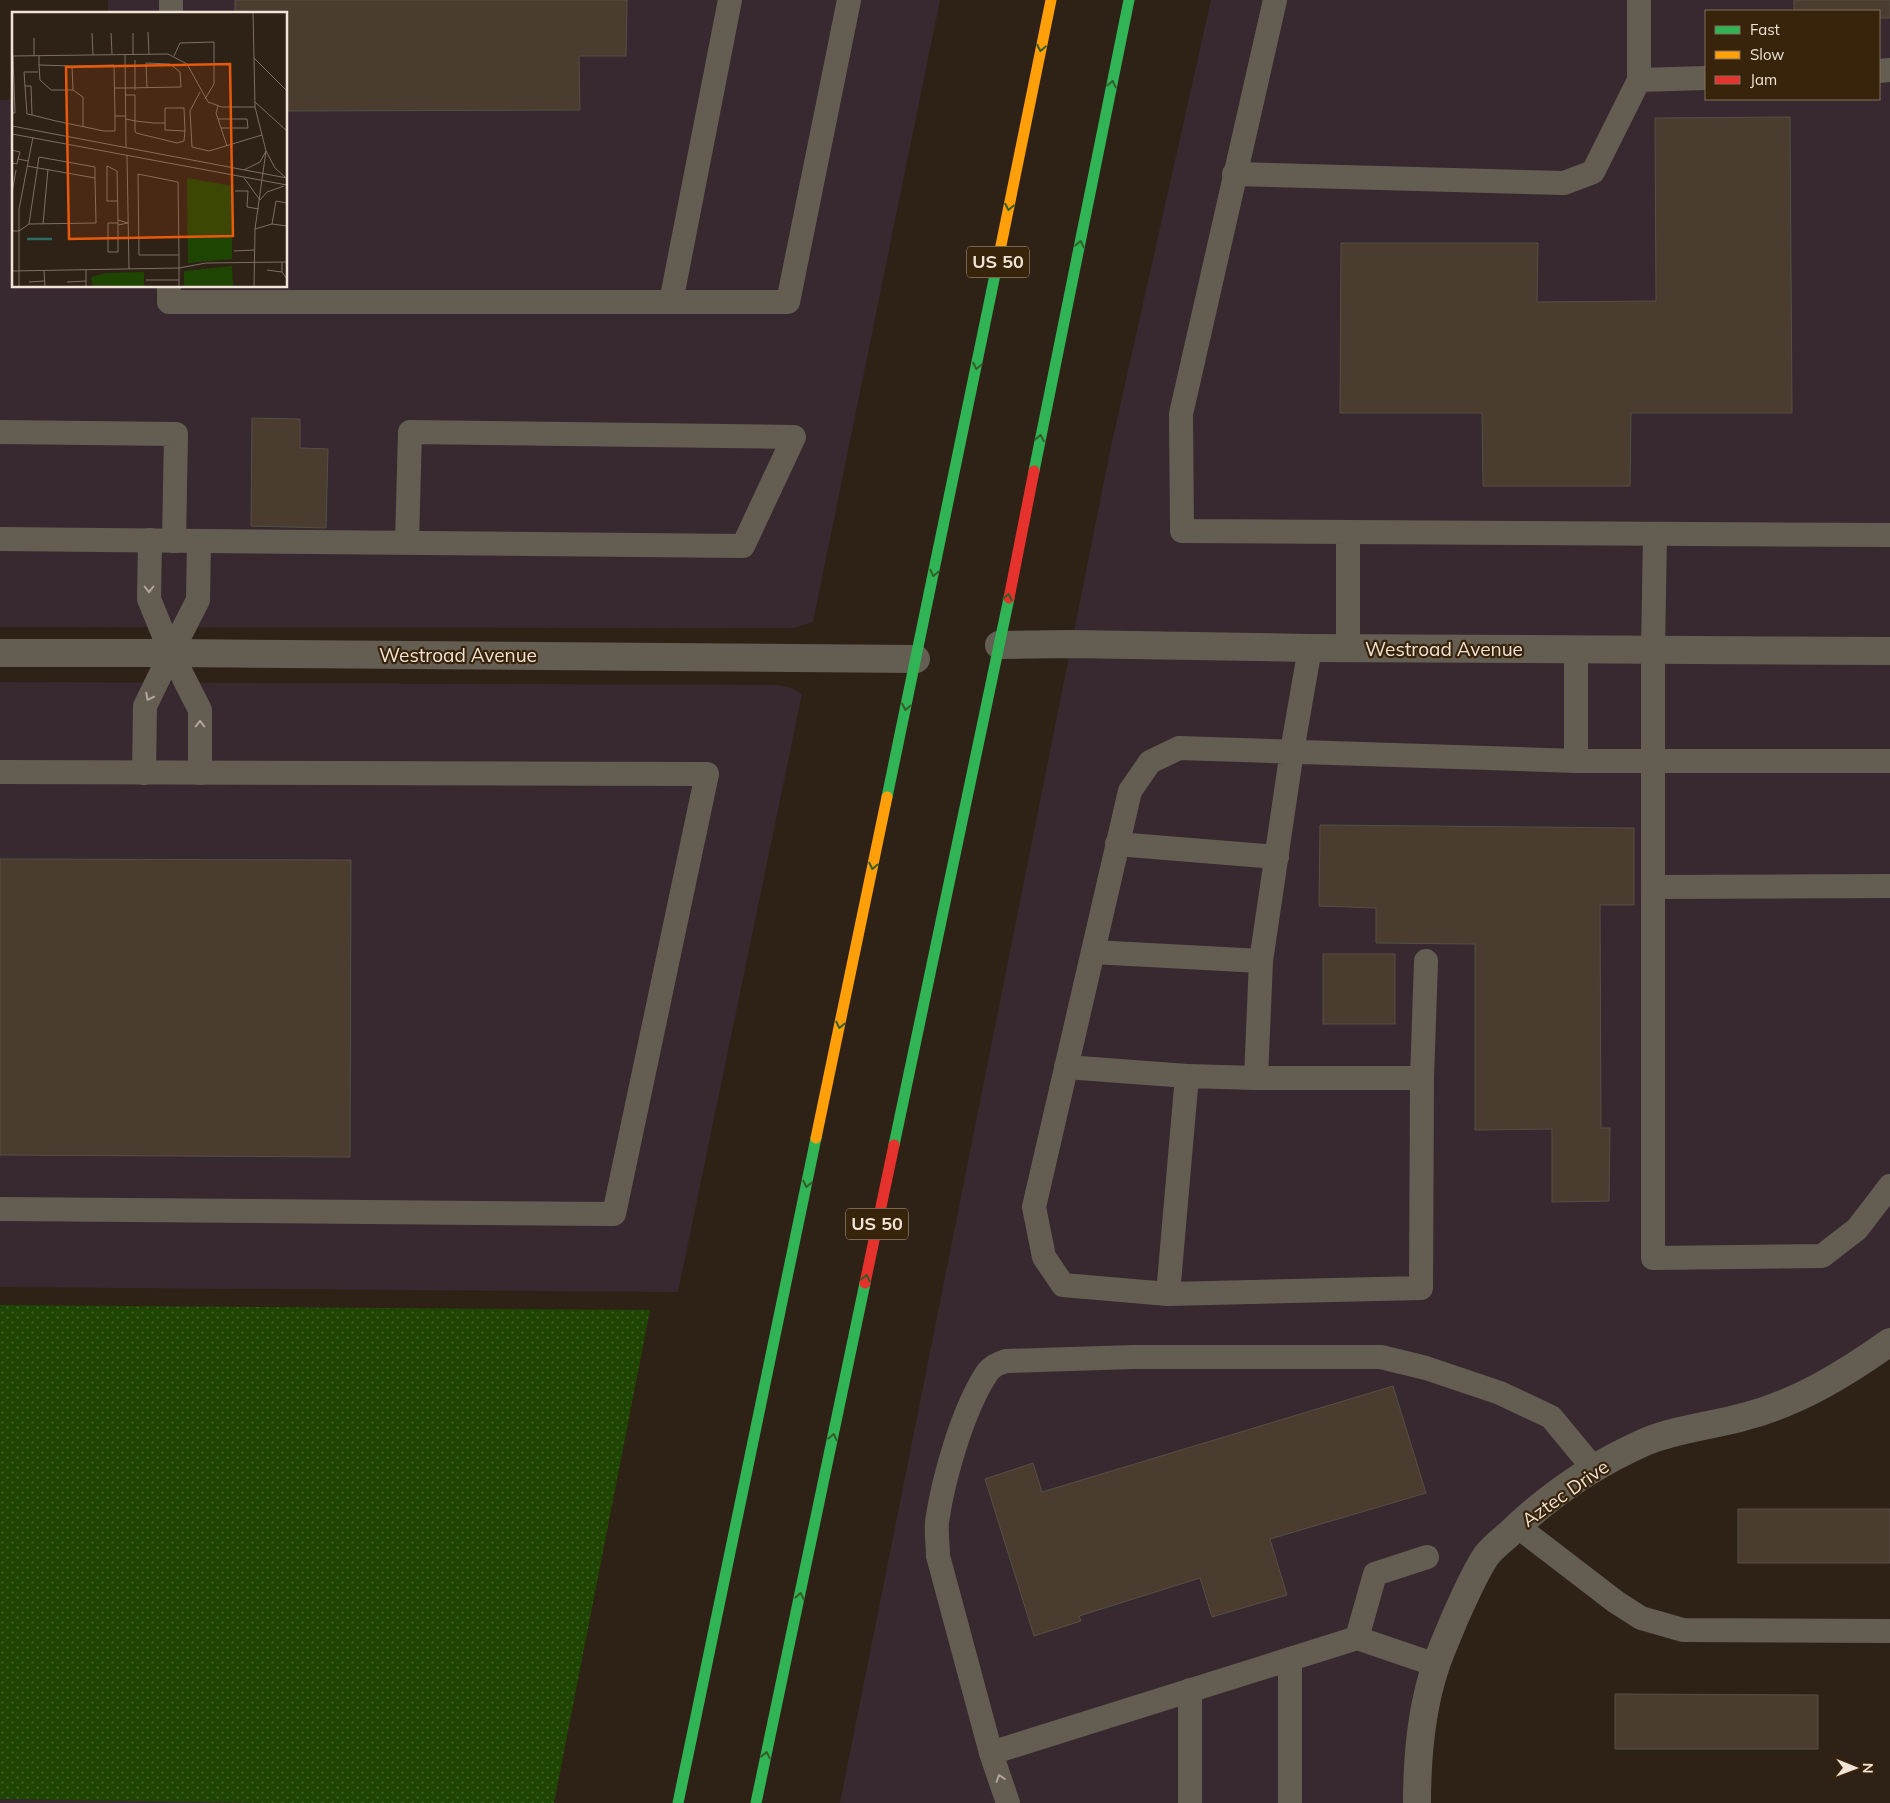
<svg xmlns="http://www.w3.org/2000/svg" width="1890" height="1803" viewBox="0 0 1890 1803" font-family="Mulish,sans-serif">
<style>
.commercial{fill:#382930;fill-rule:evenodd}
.grass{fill:url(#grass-dots)}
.building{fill:#4a3d30;stroke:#584e44}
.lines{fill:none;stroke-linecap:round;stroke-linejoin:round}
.lane{stroke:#645e52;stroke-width:24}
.street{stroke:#645e52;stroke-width:28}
.fast{stroke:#30b455;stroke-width:11}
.slow{stroke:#ff9f0a;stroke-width:11}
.jam{stroke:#e5322d;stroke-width:11}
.oneway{stroke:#355d29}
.oneway2{stroke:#b2a79a}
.labels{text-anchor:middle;stroke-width:4.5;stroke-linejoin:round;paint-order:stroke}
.shield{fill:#38230b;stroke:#baa998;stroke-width:1}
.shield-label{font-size:18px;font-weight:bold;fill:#f1e3d5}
.street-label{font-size:19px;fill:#f1e3d5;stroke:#38230b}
.inset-river{fill:none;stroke:#2b6c6b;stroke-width:2.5}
.inset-road{fill:none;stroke:#7c6f62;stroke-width:1}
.view{fill:#e8590c;fill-opacity:0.15;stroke:#e8590c;stroke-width:2.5}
.inset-edge{fill:none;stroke:#f1e3d5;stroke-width:2.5}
</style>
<defs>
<pattern id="grass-dots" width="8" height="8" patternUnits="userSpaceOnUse" patternTransform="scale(1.25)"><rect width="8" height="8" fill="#1f4503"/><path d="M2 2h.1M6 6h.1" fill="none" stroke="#406027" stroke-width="1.8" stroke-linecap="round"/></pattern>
</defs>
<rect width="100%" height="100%" fill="#2e2216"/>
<!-- commercial -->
<g class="commercial">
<polygon points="108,0 940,0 813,622 794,628 0,627 0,100 14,99 14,286 286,286 286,14 108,14"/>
<path d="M 1211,0 L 1890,0 L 1890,1342 L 1849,1371 L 1689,1429 L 1517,1526 L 1436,1665 L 1417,1803 L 840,1803 L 1110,451 ZM 1706,11 L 1879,11 L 1879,99 L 1706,99 Z"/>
<polygon points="0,682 777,685 789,687 802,694 678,1292 0,1287"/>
<polygon points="0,1799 280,1803 0,1803"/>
</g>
<!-- grass -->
<polygon class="grass" points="0,1305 650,1310 554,1803 280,1803 0,1799"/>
<!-- building -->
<g class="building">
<polygon points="235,0 627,0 626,56 579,56 580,110 286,111 286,14 235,14"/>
<polygon points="1794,0 1890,0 1890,18 1879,18 1879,11 1794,11"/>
<polygon points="1790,117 1792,413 1631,413 1630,486 1483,486 1482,413 1340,413 1341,243 1538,243 1537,302 1656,301 1655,118"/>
<polygon points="252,418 300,419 300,448 328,449 326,528 251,526"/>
<polygon points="1320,825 1634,828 1634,905 1600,905 1601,1128 1610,1128 1609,1201 1552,1202 1552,1129 1475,1130 1475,944 1376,943 1376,908 1319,906"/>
<polygon points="0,859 351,860 350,1157 0,1155"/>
<rect x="1323" y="954" width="72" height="70"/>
<polygon points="1393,1386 1426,1493 1270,1539 1287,1595 1212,1617 1200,1578 1079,1616 1081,1621 1034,1636 985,1479 1033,1463 1042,1492"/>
<rect x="1738" y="1509" width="152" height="54"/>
<polygon points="1615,1694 1818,1695 1818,1749 1615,1749"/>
</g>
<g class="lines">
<!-- lane -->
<g class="lane">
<polyline points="1275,0 1181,414 1182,531 1348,532 1348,648"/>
<polyline points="171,14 171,0"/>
<polyline points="1879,71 1890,70"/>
<polyline points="1639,80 1639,0"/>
<polyline points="1234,174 1564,183 1593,172 1639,80 1706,78"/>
<polyline points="169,286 169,302 671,302 730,0"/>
<polyline points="671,302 788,302 849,0"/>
<polyline points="0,432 176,434 174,541"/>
<polyline points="1348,532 1890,535"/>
<polyline points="1655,534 1653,650 1653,1258 1822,1256 1857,1229 1890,1186"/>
<polyline points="0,539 743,546 794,437 410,432 407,543"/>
<polyline points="150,540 149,599 171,653 198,600 199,541"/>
<polyline points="1310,648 1292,751 1261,961 1256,1078 1187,1076 1168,1294 1063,1285 1044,1257 1034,1207 1130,791 1150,762 1179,748 1576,761 1576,650"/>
<polyline points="171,653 200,710 200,773"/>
<polyline points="1576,761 1890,761"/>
<polyline points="0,772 707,774 614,1214 0,1209"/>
<polyline points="144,773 145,706 171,653"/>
<polyline points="1117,844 1277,857"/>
<polyline points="1653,887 1890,886"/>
<polyline points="1093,952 1261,961"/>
<polyline points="1066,1067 1187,1076"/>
<polyline points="1422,1078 1426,961"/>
<polyline points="1168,1294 1421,1288 1422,1078 1256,1078"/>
<polyline points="1517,1526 1616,1602 1641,1618 1683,1630 1890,1631"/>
<polyline points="1357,1638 1375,1574 1427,1557"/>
<polyline points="1190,1690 1190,1803"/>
<polyline points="991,1753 1357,1638 1436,1665"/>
<path d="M 1008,1803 L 991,1753 L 938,1556 C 938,1545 936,1533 937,1522 C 943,1479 963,1409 987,1373 C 991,1367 999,1363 1006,1361 L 1133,1357 L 1381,1357 L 1426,1368 L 1500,1393 L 1551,1417 L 1594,1469"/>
<polyline points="1290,1803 1290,1659"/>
</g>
<!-- street -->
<g class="street">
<polyline points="999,645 1070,644 1310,648 1890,651"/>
<polyline points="0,653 171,653 916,659"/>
<path d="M 1417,1803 C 1417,1757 1421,1709 1436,1665 C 1441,1650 1448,1635 1454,1620 C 1464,1598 1473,1576 1486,1556 C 1492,1548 1501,1541 1508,1535 C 1547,1497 1595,1464 1645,1442 C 1675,1429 1711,1426 1743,1417 C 1798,1403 1845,1374 1890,1342"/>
</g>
<!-- fast -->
<g class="fast">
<polyline points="1034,471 1129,0"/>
<polyline points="887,797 997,265"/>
<polyline points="894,1145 1009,598"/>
<polyline points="678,1803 816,1138"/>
<polyline points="756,1803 865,1283"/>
</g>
<!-- slow -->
<g class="slow">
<polyline points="997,265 1051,0"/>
<polyline points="816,1138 887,797"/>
</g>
<!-- jam -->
<g class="jam">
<polyline points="1009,598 1034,471"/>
<polyline points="865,1283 894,1145"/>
</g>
</g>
<!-- one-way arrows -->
<defs><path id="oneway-chevron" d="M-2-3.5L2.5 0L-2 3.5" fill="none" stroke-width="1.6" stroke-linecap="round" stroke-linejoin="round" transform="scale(1.25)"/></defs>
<g class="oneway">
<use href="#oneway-chevron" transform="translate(1041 48) rotate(101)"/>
<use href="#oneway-chevron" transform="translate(1112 84) rotate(-78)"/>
<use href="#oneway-chevron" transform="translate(1009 207) rotate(101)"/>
<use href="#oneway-chevron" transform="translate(1080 244) rotate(-78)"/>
<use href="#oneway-chevron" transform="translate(977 366) rotate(101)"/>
<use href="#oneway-chevron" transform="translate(1040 438) rotate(-79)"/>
<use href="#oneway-chevron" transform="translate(934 573) rotate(102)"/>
<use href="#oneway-chevron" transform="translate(1008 597) rotate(-79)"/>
<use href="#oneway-chevron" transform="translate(906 707) rotate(102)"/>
<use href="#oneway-chevron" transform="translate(873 866) rotate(102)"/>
<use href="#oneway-chevron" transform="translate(840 1025) rotate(102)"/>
<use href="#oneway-chevron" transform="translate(807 1184) rotate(102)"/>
<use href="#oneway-chevron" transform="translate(866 1278) rotate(-78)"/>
<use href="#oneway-chevron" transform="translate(833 1437) rotate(-78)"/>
<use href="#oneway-chevron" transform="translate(800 1596) rotate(-78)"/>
<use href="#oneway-chevron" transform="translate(766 1755) rotate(-78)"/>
</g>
<g class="oneway2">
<use href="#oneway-chevron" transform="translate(149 589) rotate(90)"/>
<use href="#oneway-chevron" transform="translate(149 697) rotate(117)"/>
<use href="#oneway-chevron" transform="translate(200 724) rotate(-90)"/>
<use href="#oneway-chevron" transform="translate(1000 1778) rotate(-108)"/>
</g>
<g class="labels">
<!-- shield labels -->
<g class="shield">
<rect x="967" y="246.5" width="62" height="31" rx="4"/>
<rect x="846" y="1208.5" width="62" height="31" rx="4"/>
</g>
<g class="shield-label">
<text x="998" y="268">US 50</text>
<text x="877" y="1230">US 50</text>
</g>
<!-- street labels -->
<g class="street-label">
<text x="1444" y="656">Westroad Avenue</text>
<text x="458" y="662">Westroad Avenue</text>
<text transform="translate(1565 1493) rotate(-35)" y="7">Aztec Drive</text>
</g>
</g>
<!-- overview -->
<g transform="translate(12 12)">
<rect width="275" height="275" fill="#2e2216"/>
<path d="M 175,166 L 220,174 L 220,247 L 176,251 ZM 220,254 L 221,275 L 172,275 L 172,259 ZM 132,260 L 132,275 L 80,275 L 79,265 L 93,261 Z" fill="#1f4503"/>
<path class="inset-river" d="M 15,227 L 40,227"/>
<path class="inset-road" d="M 241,0 L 242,46 L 275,79M 136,20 L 137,42M 80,21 L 81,43M 99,21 L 100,42M 121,21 L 121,42M 113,42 L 114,135M 0,44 L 156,42 L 175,52 L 196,90 L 210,95 L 243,95M 22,44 L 22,26M 27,44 L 27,53 L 60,54M 162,44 L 168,31 L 202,30 L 202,72 L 193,87M 123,48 L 123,78M 27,53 L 28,68 L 39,78 L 61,78M 13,74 L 12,60 L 26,60M 103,76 L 113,76 L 169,75 L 168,60 L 158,52 L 134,51 L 135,75M 188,80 L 178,99 L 180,135 L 197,139 L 250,123M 113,83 L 123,83 L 123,119 L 124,121 L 165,131 L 172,129 L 173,119 L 153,118 L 153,111 L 142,111 L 123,109 L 114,107M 243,90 L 275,119M 206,94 L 204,101 L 215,134M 0,101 L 3,101 L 1,44M 20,103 L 19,74 L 13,74 L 15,102 L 20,103 L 44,109 L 92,119 L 103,119 L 103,104 L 113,104M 206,107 L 235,107 L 236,116 L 209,116M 153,111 L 153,96 L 172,96 L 173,119M 0,114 L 275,166M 71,115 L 71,85 L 61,78 L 60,54 L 102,53 L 103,104M 0,122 L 275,173M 0,138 L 8,140 L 6,147M 254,139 L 263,156 L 273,165M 115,143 L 117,257M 0,151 L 5,152 L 6,147 L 16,149M 232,158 L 248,150 L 254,139M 126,162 L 166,170 L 167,243 L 127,243 ZM 232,166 L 248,188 L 255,180 L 272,174M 223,179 L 236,179 L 235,195 L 247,197M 0,181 L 4,158M 105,189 L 95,189 L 95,154 L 105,159 L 106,208 L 106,240 L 96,240 L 96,211 L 106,211M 275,191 L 264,189 L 260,212 L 275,214M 106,208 L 116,211 L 106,213M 17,212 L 27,145 L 83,155 L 83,166M 31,212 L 36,157M 243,217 L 260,212M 0,219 L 7,219 L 17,212 L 84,211 L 83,166 L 15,154M 222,239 L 242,238M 167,243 L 167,275M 270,250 L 270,260 L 275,267M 32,258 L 33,275M 74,258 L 74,275M 255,258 L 270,260M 0,259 L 167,256 L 194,251 L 275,250M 134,268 L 167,268M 17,270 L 32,269M 55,270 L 74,269M 7,275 L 7,197 L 21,125M 242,275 L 243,217 L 254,139 L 243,95 L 242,46"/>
<path class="view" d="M 218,52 L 221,224 L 57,227 L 54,55 Z"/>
<rect width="275" height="275" class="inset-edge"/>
</g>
<!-- legend -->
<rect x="1705" y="10" width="175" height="90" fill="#38230b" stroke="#82705c"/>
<rect x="1715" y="26" width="25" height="8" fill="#30b455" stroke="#82705c"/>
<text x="1750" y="35" font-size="15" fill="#f1e3d5">Fast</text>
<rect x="1715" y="51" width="25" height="8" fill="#ff9f0a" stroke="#82705c"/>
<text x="1750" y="60" font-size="15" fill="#f1e3d5">Slow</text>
<rect x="1715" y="76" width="25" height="8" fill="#e5322d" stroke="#82705c"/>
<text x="1750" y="85" font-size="15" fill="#f1e3d5">Jam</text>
<!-- north arrow -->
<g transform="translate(1855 1768) rotate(91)" stroke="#38230b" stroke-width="4" paint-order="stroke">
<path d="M0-4L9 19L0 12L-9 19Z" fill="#f1e3d5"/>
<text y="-8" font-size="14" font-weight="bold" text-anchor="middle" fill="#f1e3d5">N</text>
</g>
</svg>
